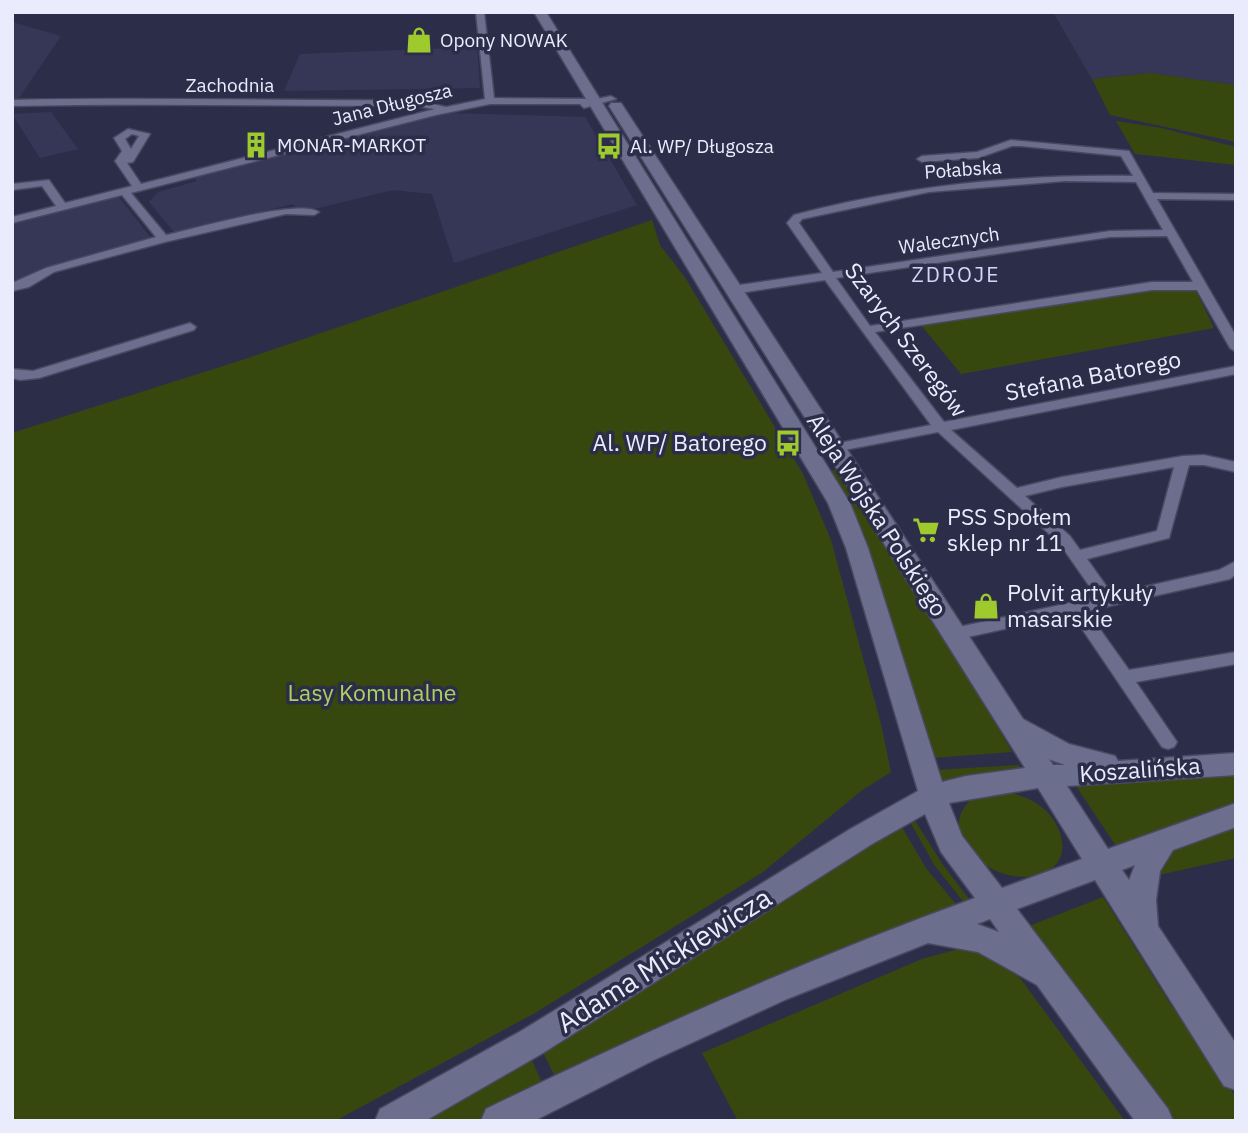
<svg xmlns="http://www.w3.org/2000/svg" width="1248" height="1133" viewBox="0 0 1248 1133" font-family="'IBM Plex Sans',sans-serif">
<style>
.built{fill:#363757}
.green{fill:#37480e}
.lines{fill:none;stroke-linecap:round;stroke-linejoin:round}
.street-casing{stroke:#484960;stroke-width:3}
.secondary-casing{stroke:#484960;stroke-width:3}
.street{fill:#6c6e8d;fill-rule:evenodd}
.secondary{fill:#6c6e8d;fill-rule:evenodd}
.labels{text-anchor:middle;stroke-width:7;stroke-linejoin:round;paint-order:stroke}
.far-poi-label{font-size:19px;fill:#eaecfe;stroke:#2c2e49;text-anchor:start}
.far-street-label{font-size:19px;fill:#eaecfe;stroke:#2c2e49}
.far-neighbourhood-label{font-size:21px;letter-spacing:2px;fill:#d2d6f8;stroke:#2c2e49}
.street-label{font-size:23px;fill:#eaecfe;stroke:#2c2e49}
.poi-label{font-size:23px;fill:#eaecfe;stroke:#2c2e49;text-anchor:start}
.park-label{font-size:23px;fill:#add066;stroke:#2c2e49}
.near-street-label{font-size:28px;fill:#eaecfe;stroke:#2c2e49}
</style>
<rect width="100%" height="100%" fill="#2c2e49"/>
<!-- built -->
<g class="built">
<polygon points="1053,12 1236,12 1236,85 1149,73 1092,79"/>
<polygon points="12,22 61,36 17,101 12,101"/>
<polygon points="477,47 480,88 284,91 300,54"/>
<polygon points="51,112 78,149 40,158 12,114"/>
<polygon points="445,113 585,117 637,205 454,263 432,194 393,190 314,209 297,209 293,204 174,232 149,202 158,192 197,181 194,177"/>
<polygon points="118,196 151,238 40,270 27,281 12,285 12,222"/>
</g>
<!-- green -->
<g class="green">
<polygon points="1150,73 1236,85 1236,142 1110,115 1092,79"/>
<polygon points="1116,121 1161,128 1232,146 1236,148 1236,165 1135,154"/>
<polygon points="652,220 660,245 686,279 803,474 831,540 881,724 891,772 861,791 763,872 535,1013 335,1121 12,1121 12,433 242,360"/>
<polygon points="1190,288 1196,291 1214,328 961,374 921,325 1150,289"/>
<polygon points="841,469 946,636 1012,752 931,758 829,471"/>
<polygon points="1019,765 1021,769 1017,770 942,783 936,770"/>
<polygon points="1236,773 1236,806 1118,849 1074,783"/>
<path d="M 1006,792 C 1028,796 1049,807 1058,828 C 1084,886 988,896 962,837 C 955,822 960,810 972,799 Z"/>
<polygon points="908,818 914,819 943,865 969,899 970,902 966,905 935,866"/>
<polygon points="900,824 926,868 959,908 557,1081 541,1048"/>
<polygon points="1236,825 1236,858 1154,876 1169,851"/>
<polygon points="1103,897 1169,1002 1236,1097 1236,1121 1169,1121 1024,928"/>
<polygon points="962,948 994,956 1020,978 1125,1121 738,1121 702,1053 922,959"/>
<polygon points="530,1056 544,1087 476,1121 414,1121"/>
</g>
<g class="lines">
<!-- street casing -->
<g class="street-casing">
<g id="street">
<path d="M 476,12 L 484,12 L 494,98 L 597,99 L 611,96 L 616,99 L 584,108 L 580,104 L 490,104 L 436,115 L 131,193 L 166,235 C 194,229 299,198 319,212 L 314,215 L 286,214 L 165,242 L 54,272 L 29,287 L 12,291 L 12,283 L 46,268 L 156,237 L 122,195 L 12,223 L 12,217 L 56,206 L 42,186 L 12,190 L 12,184 L 49,180 L 65,203 L 132,186 L 115,161 L 122,151 L 114,138 L 128,129 L 150,134 L 133,162 L 127,163 L 141,184 L 435,109 L 415,106 C 281,106 147,103 12,106 L 12,100 C 147,97 281,101 415,100 L 446,107 L 485,99 ZM 132,134 L 139,136 L 131,149 L 125,139 Z"/>
<path d="M 1011,140 L 1129,151 L 1153,193 L 1236,194 L 1236,200 L 1157,199 L 1236,336 L 1236,352 L 1230,348 L 1197,290 L 1152,290 L 875,332 L 944,422 L 1236,366 L 1236,374 L 951,430 L 1017,488 L 1062,477 L 1183,456 L 1204,455 L 1236,462 L 1236,472 L 1204,465 L 1189,465 L 1169,538 L 1087,559 L 1112,594 L 1219,570 L 1236,561 L 1236,574 L 1230,579 L 1087,611 L 1129,670 L 1236,652 L 1236,664 L 1136,682 L 1177,742 L 1174,747 L 1168,749 L 1162,747 L 1072,614 L 954,640 L 948,638 L 946,634 L 948,630 L 954,628 L 1097,597 L 1060,544 L 938,432 L 834,452 L 829,451 L 827,448 L 829,445 L 834,444 L 931,425 L 825,280 L 733,294 L 727,290 L 733,286 L 822,273 L 787,223 L 794,215 C 905,186 1018,174 1133,176 L 1121,156 L 1021,146 L 1012,146 L 978,158 L 922,162 L 917,159 L 922,156 L 977,152 ZM 1065,181 L 1136,182 L 1163,230 L 1110,231 L 833,272 L 799,223 L 802,219 L 929,192 ZM 1167,236 L 1193,282 L 1152,282 L 870,326 L 836,278 L 1110,237 ZM 1174,467 L 1157,531 L 1080,550 L 1070,536 L 1025,496 L 1062,487 Z"/>
<polygon points="190,323 196,327 194,330 39,378 20,380 12,378 12,369 33,371"/>
</g>
</g>
<!-- secondary casing -->
<g class="secondary-casing">
<path id="secondary" d="M 534,12 L 546,12 L 850,503 L 868,548 L 942,782 L 966,776 L 1025,768 L 609,106 L 611,103 L 621,103 L 623,106 L 1023,719 L 1069,744 L 1115,756 L 1118,761 L 1236,753 L 1236,775 L 1067,786 L 1108,849 L 1236,803 L 1236,827 L 1173,850 L 1160,871 L 1156,900 L 1158,926 L 1236,1044 L 1236,1090 L 1224,1086 L 1095,880 L 1017,909 L 1168,1109 L 1173,1121 L 1135,1121 L 1037,985 L 978,952 L 928,943 L 787,999 L 654,1060 L 534,1121 L 481,1121 L 486,1109 C 646,1031 807,959 975,898 L 941,852 L 925,814 L 872,844 L 543,1053 L 425,1121 L 375,1121 L 380,1109 L 521,1031 L 852,828 L 918,791 L 846,548 L 828,503 ZM 1049,759 L 1051,760 L 1065,765 L 1053,765 ZM 1038,788 L 1082,859 L 1002,888 L 962,836 L 949,803 ZM 1135,865 L 1129,880 L 1122,870 ZM 990,919 L 999,932 L 977,924 Z"/>
</g>
<!-- street -->
<use href="#street" class="street"/>
<!-- secondary -->
<use href="#secondary" class="secondary"/>
</g>
<!-- icons -->
<defs>
<g id="shop-bare" transform="scale(2.1)"><path d="M-5-2.5h2.3a2.7 3.5 0 0 1 5.4 0H5L5.5 6h-11ZM-1.5-2.5h3a1.5 2.3 0 0 0-3 0Z" fill="#9eca2e" stroke="#2c2e49" stroke-width="2.5" paint-order="stroke"/></g>
<g id="building-bare" transform="scale(2.1)"><path d="M-4-6H4V6H1V3H-1V6H-4ZM-2.5-4.3h1.7v1.8h-1.7ZM.8-4.3h1.7v1.8H.8ZM-2.5-1h1.7V.8h-1.7ZM.8-1h1.7V.8H.8Z" fill="#9eca2e" stroke="#2c2e49" stroke-width="2.5" paint-order="stroke"/></g>
<g id="bus-bare" transform="scale(2.1)"><path d="M-5-6H5V4H4V6H2V4H-2V6H-4V4H-5ZM-3.5-4V0h7V-4ZM-3.5 1.2v1.5H-2V1.2ZM2 1.2v1.5H3.5V1.2Z" fill="#9eca2e" stroke="#2c2e49" stroke-width="2.5" paint-order="stroke"/></g>
<g id="supermarket-bare" transform="scale(2.1)"><path d="M-6-5.5h2.5l.6 2H6L4.5 2H-2.5L-4.4-4H-6ZM-1.5 3.2a1.3 1.3 0 1 0 .1 0ZM3 3.2a1.3 1.3 0 1 0 .1 0Z" fill="#9eca2e" stroke="#2c2e49" stroke-width="2.5" paint-order="stroke"/></g>
</defs>
<g fill-rule="evenodd">
<use href="#shop-bare" x="419" y="40"/>
<use href="#building-bare" x="256" y="145"/>
<use href="#bus-bare" x="609" y="146"/>
<use href="#bus-bare" x="788" y="443"/>
<use href="#supermarket-bare" x="926" y="530"/>
<use href="#shop-bare" x="986" y="606"/>
</g>
<g class="labels">
<!-- far-poi labels -->
<g class="far-poi-label">
<text x="440" y="47">Opony NOWAK</text>
<text x="277" y="152">MONAR-MARKOT</text>
<text x="630" y="153">Al. WP/ Długosza</text>
</g>
<!-- far-street labels -->
<g class="far-street-label">
<text x="230" y="92">Zachodnia</text>
<text transform="translate(392 104) rotate(-14)" y="7">Jana Długosza</text>
<text transform="translate(963 169) rotate(-4)" y="7">Połabska</text>
<text transform="translate(949 240) rotate(-8)" y="7">Walecznych</text>
</g>
<!-- far-neighbourhood labels -->
<g class="far-neighbourhood-label">
<text x="956" y="282">ZDROJE</text>
</g>
<!-- street labels -->
<g class="street-label">
<text transform="translate(906 340) rotate(53)" y="8">Szarych Szeregów</text>
<text transform="translate(1093 376) rotate(-11)" y="8">Stefana Batorego</text>
<text transform="translate(877 515) rotate(57)" y="8">Aleja Wojska Polskiego</text>
<text transform="translate(1140 770) rotate(-4)" y="8">Koszalińska</text>
</g>
<!-- poi labels -->
<g class="poi-label">
<text x="767" y="451" text-anchor="end">Al. WP/ Batorego</text>
<text x="947" y="525">PSS Społem<tspan x="947" dy="26">sklep nr 11</tspan></text>
<text x="1007" y="601">Polvit artykuły<tspan x="1007" dy="26">masarskie</tspan></text>
</g>
<!-- park labels -->
<g class="park-label">
<text x="372" y="701">Lasy Komunalne</text>
</g>
<!-- near-street labels -->
<g class="near-street-label">
<text transform="translate(664 960) rotate(-32)" y="10">Adama Mickiewicza</text>
</g>
</g>
<!-- border -->
<rect width="1248" height="1133" fill="none" stroke="#eaecfe" stroke-width="28"/>
</svg>
